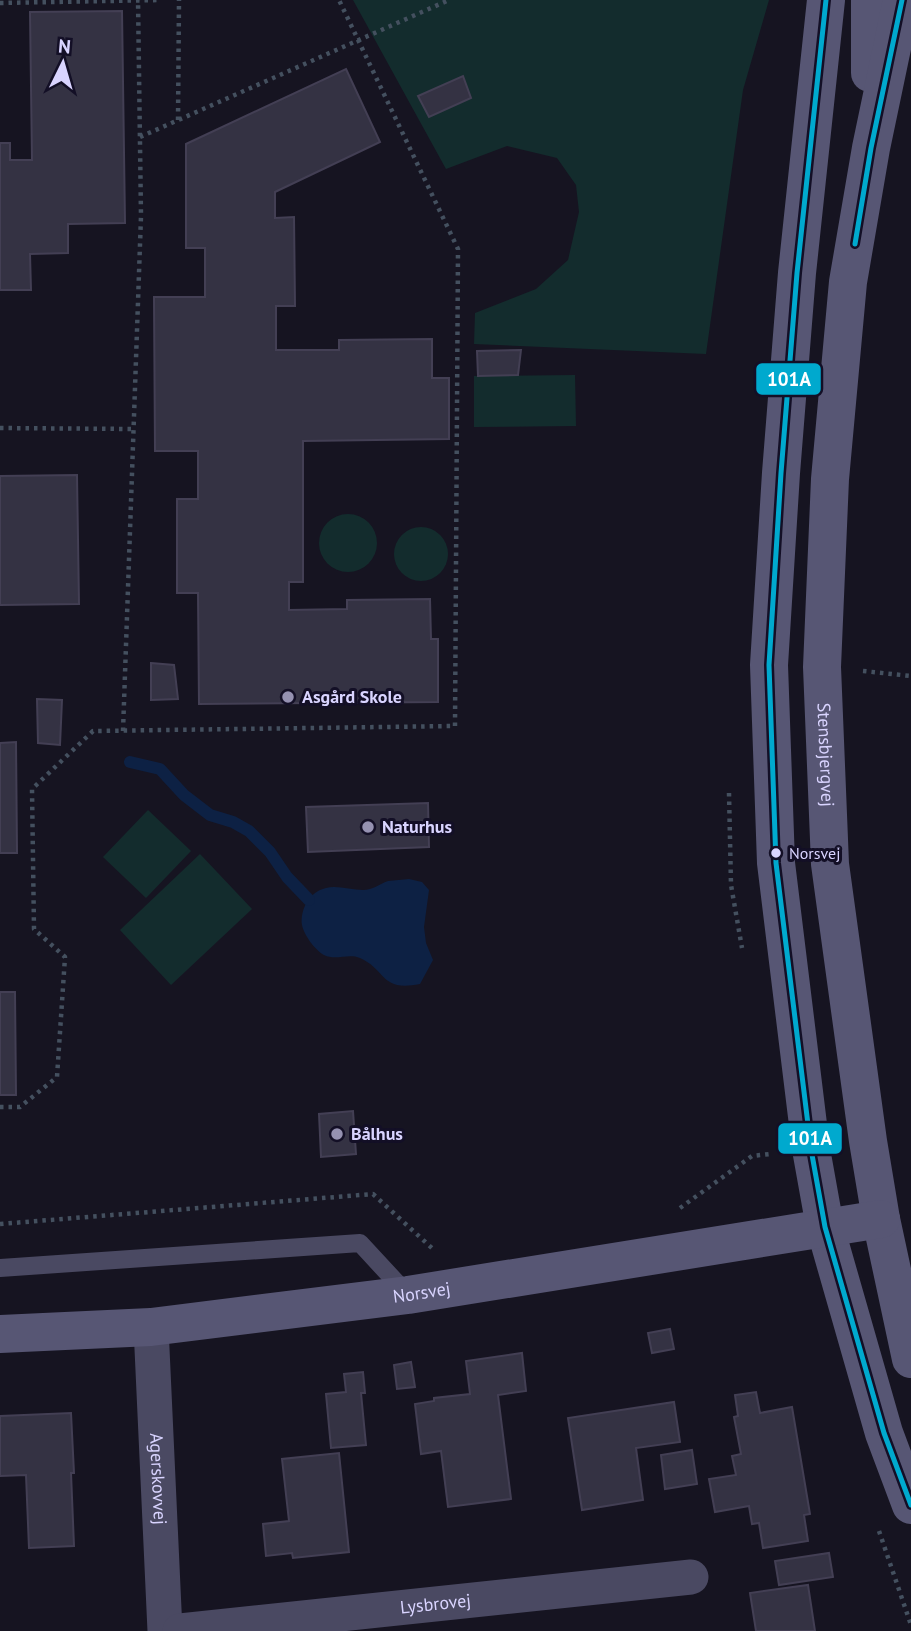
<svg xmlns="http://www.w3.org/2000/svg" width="911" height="1631" viewBox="0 0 911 1631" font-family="'PT Sans',sans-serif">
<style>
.green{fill:#132c2d}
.water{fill:#0d2144}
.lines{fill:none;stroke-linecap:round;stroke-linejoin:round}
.stream{stroke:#0d2144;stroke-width:12}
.building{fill:#343243;stroke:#433f54;stroke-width:2}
.path{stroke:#44505f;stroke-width:4.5;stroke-dasharray:3.5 5;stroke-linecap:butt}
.lane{stroke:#4a4962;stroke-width:18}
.street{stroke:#4a4962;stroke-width:35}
.secondary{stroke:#575674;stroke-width:38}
.bus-1-casing{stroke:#130f26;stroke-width:10}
.bus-1{stroke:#00a9ce;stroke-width:5}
.poi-dot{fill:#9591b1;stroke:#130f26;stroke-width:2.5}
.bus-dot{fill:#d9d4ff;stroke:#130f26;stroke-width:2.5}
.labels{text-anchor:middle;stroke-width:6;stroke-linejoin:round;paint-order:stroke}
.bus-label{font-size:16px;fill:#d9d4ff;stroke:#130f26;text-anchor:start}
.poi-label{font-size:18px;font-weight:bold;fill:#d9d4ff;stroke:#130f26;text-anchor:start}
.street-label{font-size:18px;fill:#d9d4ff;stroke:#130f26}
.line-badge{stroke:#130f26;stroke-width:2.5}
.badge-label{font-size:19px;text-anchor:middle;font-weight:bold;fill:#fff}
</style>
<rect width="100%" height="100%" fill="#161421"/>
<!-- green -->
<g class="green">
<polygon points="353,0 769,0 743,90 706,354 474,344 475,313 536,289 568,260 579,212 576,185 557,158 507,146 446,169"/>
<polygon points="575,375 576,426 474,427 474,376"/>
<circle cx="348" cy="543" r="29"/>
<circle cx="421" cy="554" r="27"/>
<polygon points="148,810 191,851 146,898 103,857"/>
<polygon points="200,854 252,909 171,985 120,930"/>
</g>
<!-- water -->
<path class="water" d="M 409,879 L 422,882 L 429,890 L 424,927 L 426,943 L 433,960 L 420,984 C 380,992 387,970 360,958 C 348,953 336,961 324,955 C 315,950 304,935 302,925 C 300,910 309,892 326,888 C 337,885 351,890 363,890 C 373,890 379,884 388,881 C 395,880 403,880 409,879 Z"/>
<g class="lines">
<!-- stream -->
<polyline class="stream" points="130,762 160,769 184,795 210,815 233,822 249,831 270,852 287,877 309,900"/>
</g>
<!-- building -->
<g class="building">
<polygon points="122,11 125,223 68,224 68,253 30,254 31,290 0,290 0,143 10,143 10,160 32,160 30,12"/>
<polygon points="346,69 380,142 275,192 275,218 294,217 295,306 276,306 276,350 339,350 339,340 432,339 432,378 449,378 449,439 303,441 303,582 289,582 289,610 347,609 347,600 430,599 431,639 438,639 438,702 199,704 198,593 177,593 177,499 198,499 198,451 155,451 154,297 205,297 205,248 186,248 186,144"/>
<polygon points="463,76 471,98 429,117 418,96"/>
<polygon points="521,350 518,375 478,376 477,351"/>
<polygon points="77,475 79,604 0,605 0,476"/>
<polygon points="151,663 174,665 178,699 151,700"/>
<polygon points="37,699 62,700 60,745 38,743"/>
<polygon points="16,742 17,853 0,853 0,743"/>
<polygon points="428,803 429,847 308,852 306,807"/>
<polygon points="0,992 15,992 16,1095 0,1095"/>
<polygon points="353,1111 356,1154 321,1157 319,1114"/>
<polygon points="670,1329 674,1349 652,1353 648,1333"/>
<polygon points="522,1353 526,1391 498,1395 511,1499 448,1507 441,1451 421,1454 415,1404 434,1401 434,1398 470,1394 466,1361"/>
<polygon points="411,1362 415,1387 397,1389 394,1365"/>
<polygon points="363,1372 365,1393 361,1393 366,1445 331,1448 326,1394 346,1392 344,1374"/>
<polygon points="756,1392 760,1413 792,1407 810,1514 804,1515 808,1541 763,1548 759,1523 752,1524 749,1506 715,1512 709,1479 736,1475 732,1456 741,1454 734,1417 738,1416 735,1395"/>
<polygon points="674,1402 680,1442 636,1448 643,1500 582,1510 568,1418"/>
<polygon points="71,1413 74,1473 71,1473 74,1546 29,1548 26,1475 0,1476 0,1416"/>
<polygon points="692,1450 697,1484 665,1489 661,1455"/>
<polygon points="339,1453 349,1552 293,1558 292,1553 266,1556 263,1524 289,1521 282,1459"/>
<polygon points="829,1553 833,1577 779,1585 775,1561"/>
<polygon points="808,1585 815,1631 756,1631 750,1593"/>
</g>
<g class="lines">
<!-- path -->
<g class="path">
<polyline points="0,3 161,0"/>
<polyline points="178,120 179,0"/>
<polyline points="140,137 449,0"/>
<polyline points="0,428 134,429"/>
<polyline points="863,671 911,676"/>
<polyline points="123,731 141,216 138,0"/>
<polyline points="729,793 731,885 742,948"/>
<polyline points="0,1107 20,1107 57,1077 65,957 34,929 32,789 93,731 455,726 458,249 339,0"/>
<polyline points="680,1208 752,1156 770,1154"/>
<polyline points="0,1224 373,1194 434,1250"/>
<polyline points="879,1531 911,1625"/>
</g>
<!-- lane -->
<polyline class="lane" points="0,1268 360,1243 408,1295"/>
<!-- street -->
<g class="street">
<path id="s1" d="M 151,1327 L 165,1631"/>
<path id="s2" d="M 180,1631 L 691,1577"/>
</g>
<!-- secondary -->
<g class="secondary">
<polyline points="826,0 797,273 781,473 769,665 776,863 811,1149 825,1227 884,1433 911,1505"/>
<polyline points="870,0 870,73"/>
<path id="s3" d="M 902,0 L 871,148 L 848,282 L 830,479 L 822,667 L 830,864 L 868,1141 L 881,1219 L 911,1359"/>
<path id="s4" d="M 0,1334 L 151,1327 L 408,1295 L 881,1219"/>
</g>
<!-- bus-1 casing -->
<g class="bus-1-casing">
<g id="bus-1">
<polyline points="826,0 797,273 781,473 769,665 776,863 811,1149 825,1227 884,1433 911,1505"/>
<polyline points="855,244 871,148 902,0"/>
</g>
</g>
<!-- bus-1 -->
<use href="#bus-1" class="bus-1"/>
</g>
<!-- markers -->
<g class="poi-dot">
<circle cx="288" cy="697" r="7"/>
<circle cx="368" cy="827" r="7"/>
<circle cx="337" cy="1134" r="7"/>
</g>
<circle class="bus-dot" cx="776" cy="853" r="6"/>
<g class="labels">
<!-- bus labels -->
<g class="bus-label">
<text x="789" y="859">Norsvej</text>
</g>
<!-- poi labels -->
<g class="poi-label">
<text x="302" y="703">Asgård Skole</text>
<text x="382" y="833">Naturhus</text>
<text x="351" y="1140">Bålhus</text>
</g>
<!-- street labels -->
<g class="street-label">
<text dy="6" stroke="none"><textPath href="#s3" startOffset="761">Stensbjergvej</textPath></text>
<text dy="6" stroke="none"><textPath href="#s4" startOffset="424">Norsvej</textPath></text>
<text dy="6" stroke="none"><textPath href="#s1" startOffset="152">Agerskovvej</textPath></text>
<text dy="6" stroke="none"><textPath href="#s2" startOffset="257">Lysbrovej</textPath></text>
</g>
</g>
<g class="line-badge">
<rect x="755" y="362" width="67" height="34" rx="7" fill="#00a9ce"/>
<rect x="777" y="1122" width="66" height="33" rx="7" fill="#00a9ce"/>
</g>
<g class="badge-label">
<text x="789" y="386">101A</text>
<text x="810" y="1145">101A</text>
</g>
<!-- north arrow -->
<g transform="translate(63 63) rotate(5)" stroke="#130f26" stroke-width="5" paint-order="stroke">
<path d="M0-5L12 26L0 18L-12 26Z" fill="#d9d4ff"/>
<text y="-10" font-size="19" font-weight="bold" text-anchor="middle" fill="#d9d4ff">N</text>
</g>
</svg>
